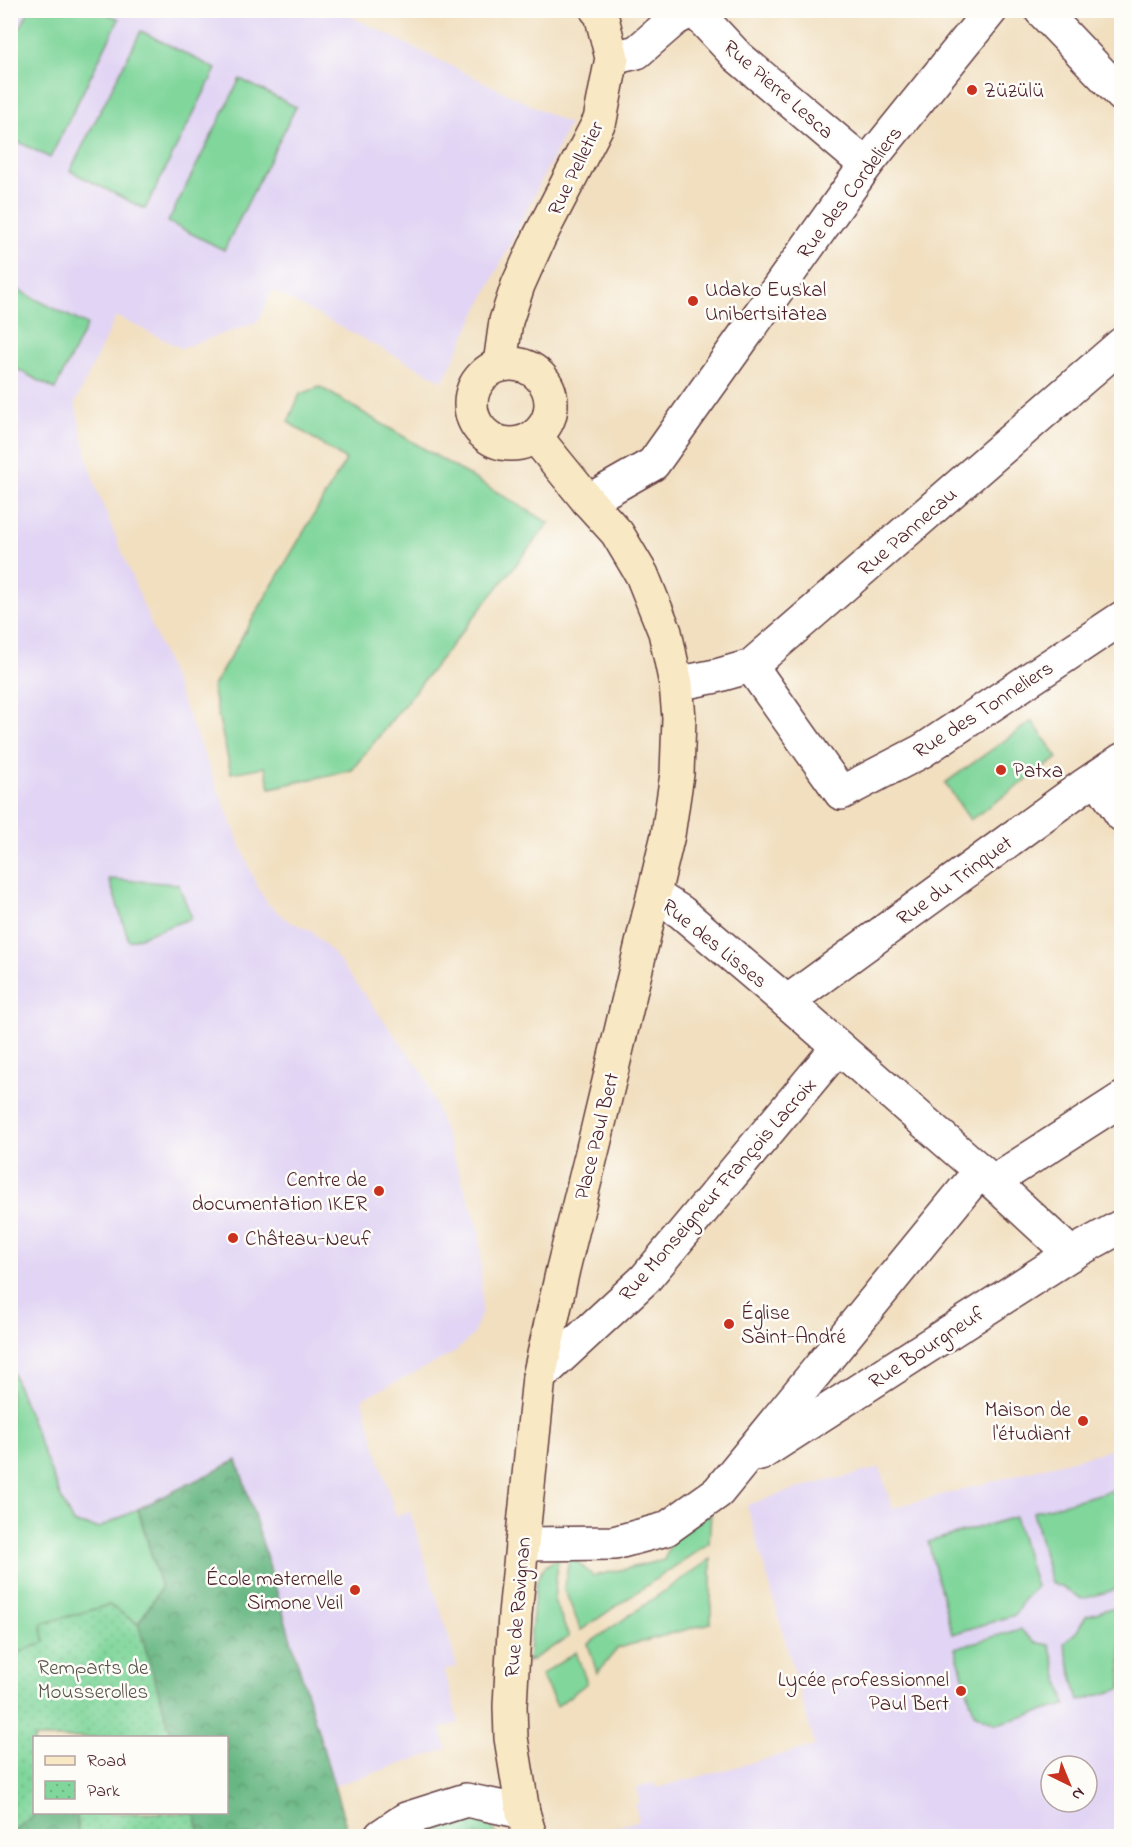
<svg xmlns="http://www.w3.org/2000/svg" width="1132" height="1847" viewBox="0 0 1132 1847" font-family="'Indie Flower',sans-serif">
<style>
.built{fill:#e1d4f4;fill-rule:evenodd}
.grass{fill:#80d69b;stroke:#657a63;stroke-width:1.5}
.forest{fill:url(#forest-crowns);stroke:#596b57;stroke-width:1.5}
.park{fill:url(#park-dots);stroke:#657a63;stroke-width:1.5}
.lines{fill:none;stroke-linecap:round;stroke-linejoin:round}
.street-casing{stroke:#633c41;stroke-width:36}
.secondary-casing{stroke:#633c41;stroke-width:36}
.street{stroke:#fff;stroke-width:33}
.secondary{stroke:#f8e8c3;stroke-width:33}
.poi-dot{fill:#c8321e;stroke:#fdfcf7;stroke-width:2}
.labels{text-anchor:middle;stroke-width:5;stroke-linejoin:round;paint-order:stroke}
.street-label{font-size:21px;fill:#4a1f2b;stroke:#fdfcf7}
.poi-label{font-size:21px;fill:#4a1f2b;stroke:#fdfcf7;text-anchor:start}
.park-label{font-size:21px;fill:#5a564d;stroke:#fdfcf7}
</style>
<defs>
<pattern id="forest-crowns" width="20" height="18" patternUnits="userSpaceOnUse" patternTransform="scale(1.5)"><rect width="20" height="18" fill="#68b783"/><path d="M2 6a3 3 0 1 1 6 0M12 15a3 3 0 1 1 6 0" fill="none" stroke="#58946b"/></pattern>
<pattern id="park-dots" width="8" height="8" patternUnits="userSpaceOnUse" patternTransform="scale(1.5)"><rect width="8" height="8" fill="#80d69b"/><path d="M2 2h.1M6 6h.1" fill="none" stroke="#70b786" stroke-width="1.8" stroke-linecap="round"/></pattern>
</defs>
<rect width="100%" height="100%" fill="#fdfcf7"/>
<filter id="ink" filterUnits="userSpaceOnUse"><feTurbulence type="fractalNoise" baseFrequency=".0167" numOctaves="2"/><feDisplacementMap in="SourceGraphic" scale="12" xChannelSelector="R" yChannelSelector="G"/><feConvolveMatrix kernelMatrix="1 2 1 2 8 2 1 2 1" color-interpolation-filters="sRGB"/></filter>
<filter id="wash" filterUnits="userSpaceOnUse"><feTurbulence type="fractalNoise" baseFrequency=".008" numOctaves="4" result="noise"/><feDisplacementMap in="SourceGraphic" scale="24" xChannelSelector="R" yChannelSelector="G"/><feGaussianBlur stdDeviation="1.35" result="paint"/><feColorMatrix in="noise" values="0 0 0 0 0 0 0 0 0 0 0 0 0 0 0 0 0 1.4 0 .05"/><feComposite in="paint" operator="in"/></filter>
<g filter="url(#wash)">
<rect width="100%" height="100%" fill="#f1dfc0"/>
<!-- built -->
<g class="built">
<polygon points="11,11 340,11 569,124 443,381 273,291 258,322 181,348 116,316 75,403 88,459 96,488 257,886 268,904 288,921 310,930 333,953 424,1074 480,1231 482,1311 473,1335 454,1353 362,1399 396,1516 410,1512 446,1628 457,1667 444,1671 459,1723 441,1729 447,1749 334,1786 237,1460 99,1528 73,1523 61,1498 11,1366"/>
<path d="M 1121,1447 L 1121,1836 L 577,1836 L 583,1834 L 639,1821 L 635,1804 L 640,1803 L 637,1787 L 654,1783 L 656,1788 L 815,1746 L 747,1505 L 795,1489 L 880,1468 L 892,1508 ZM 1051,1766 L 1087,1766 L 1087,1802 L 1051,1802 Z"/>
</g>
<!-- grass -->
<g class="grass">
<polygon points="29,10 101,11 119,19 50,158 11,138 11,47"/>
<polygon points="141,31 216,69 145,209 70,171"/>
<polygon points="240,79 296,107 224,250 168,222"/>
<polygon points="12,287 87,325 55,389 11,366"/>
<polygon points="320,387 549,523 352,770 270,788 265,767 231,773 212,688 346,460 288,422 300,394"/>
<polygon points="1032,721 1058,758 970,820 945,783"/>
<polygon points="109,879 178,884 192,918 129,941"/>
<polygon points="10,1366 61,1498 73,1523 99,1528 138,1509 161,1588 138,1624 109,1605 42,1624 45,1642 20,1652 11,1636"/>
<polygon points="1121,1488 1121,1588 1082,1599 1067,1590 1051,1583 1033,1512"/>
<polygon points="711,1513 709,1543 581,1630 564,1589 570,1555 593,1576 664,1560 673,1538"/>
<polygon points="1015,1517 1036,1587 1024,1599 1015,1615 952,1634 928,1542"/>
<path d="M 558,1559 L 554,1600 L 569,1637 L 528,1662 L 536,1583 C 540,1571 545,1564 558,1559 Z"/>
<polygon points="711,1559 711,1623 618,1648 597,1673 588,1644"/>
<polygon points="1121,1605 1121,1689 1079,1701 1064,1643 1077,1631 1086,1616"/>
<polygon points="1020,1629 1034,1642 1049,1645 1066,1705 996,1724 974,1713 955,1648"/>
<polygon points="576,1652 587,1683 557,1706 541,1675"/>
</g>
<!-- forest -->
<g class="forest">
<polygon points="237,1460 250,1501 349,1836 201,1836 194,1813 226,1812 226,1738 172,1737 138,1624 161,1588 138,1509"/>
<polygon points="35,1813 77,1813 78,1836 11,1836 10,1834"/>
</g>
<!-- park -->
<g class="park">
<polygon points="109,1605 138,1624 172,1737 34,1738 35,1813 11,1834 11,1636 20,1652 45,1642 41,1624"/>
<polygon points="468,1809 490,1818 496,1836 402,1836"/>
<polygon points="77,1813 194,1813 201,1836 78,1836"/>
</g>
</g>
<g filter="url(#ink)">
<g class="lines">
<!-- street casing -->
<g class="street-casing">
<g id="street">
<polyline points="694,10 737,56 866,165"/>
<polyline points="1041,10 1122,95"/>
<polyline points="612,58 637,52 675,19 692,10"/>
<polyline points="588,501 653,464 866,165 991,10"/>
<polyline points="751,666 841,793 922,751 1122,618"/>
<polyline points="676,684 716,676 751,666 1122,344"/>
<polyline points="1097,777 1122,815"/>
<polyline points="654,895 681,912 787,1002 993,1182 1071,1254"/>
<polyline points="787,1002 1082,787 1122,760"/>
<polyline points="993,1182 1122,1099"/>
<polyline points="539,1377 645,1279 838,1047"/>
<polyline points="760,1454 1071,1254 1122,1226"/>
<polyline points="522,1544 614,1543 666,1529 718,1492 980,1171"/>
<polyline points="381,1836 406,1819 466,1800 523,1812"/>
</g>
</g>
<!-- secondary casing -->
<g class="secondary-casing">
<g id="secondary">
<circle cx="511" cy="404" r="40"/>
<polyline points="500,364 506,321 518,285 539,238 600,120 612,58 601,14 597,10"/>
<polyline points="530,1836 523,1812 511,1738 510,1706 515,1614 539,1377 563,1269 595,1140 668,835 677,774 679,718 676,684 665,632 642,575 617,533 588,501 535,436"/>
</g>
</g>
<!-- street -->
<use href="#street" class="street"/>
<!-- secondary -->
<use href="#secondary" class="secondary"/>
</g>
</g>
<!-- markers -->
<g class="poi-dot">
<circle cx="972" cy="90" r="6"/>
<circle cx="693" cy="301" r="6"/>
<circle cx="1001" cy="770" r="6"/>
<circle cx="379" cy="1191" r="6"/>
<circle cx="233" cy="1238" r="6"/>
<circle cx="729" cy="1324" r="6"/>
<circle cx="1083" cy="1421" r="6"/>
<circle cx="355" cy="1590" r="6"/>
<circle cx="961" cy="1691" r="6"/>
</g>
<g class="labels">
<!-- street labels -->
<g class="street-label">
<text transform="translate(779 89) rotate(41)" y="7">Rue Pierre Lesca</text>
<text transform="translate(575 168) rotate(-64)" y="7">Rue Pelletier</text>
<text transform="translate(849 192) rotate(-53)" y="7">Rue des Cordeliers</text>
<text transform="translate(907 531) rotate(-41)" y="7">Rue Pannecau</text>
<text transform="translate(983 709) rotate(-33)" y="7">Rue des Tonneliers</text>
<text transform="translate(954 880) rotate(-36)" y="7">Rue du Trinquet</text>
<text transform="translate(715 943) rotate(39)" y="7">Rue des Lisses</text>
<text transform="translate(596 1136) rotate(-76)" y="7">Place Paul Bert</text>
<text transform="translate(717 1189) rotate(-49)" y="7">Rue Monseigneur François Lacroix</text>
<text transform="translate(926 1347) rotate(-33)" y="7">Rue Bourgneuf</text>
<text transform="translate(517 1607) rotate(-85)" y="7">Rue de Ravignan</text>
</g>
<!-- poi labels -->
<g class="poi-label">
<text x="984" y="97">Züzülü</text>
<text x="705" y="296">Udako Euskal<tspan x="705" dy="24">Unibertsitatea</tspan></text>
<text x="1013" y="777">Patxa</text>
<text x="367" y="1186" text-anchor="end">Centre de<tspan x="367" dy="24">documentation IKER</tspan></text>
<text x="245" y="1245">Château-Neuf</text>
<text x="741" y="1319">Église<tspan x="741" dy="24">Saint-André</tspan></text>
<text x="1071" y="1416" text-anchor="end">Maison de<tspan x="1071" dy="24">l'étudiant</tspan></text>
<text x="343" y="1585" text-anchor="end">École maternelle<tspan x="343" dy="24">Simone Veil</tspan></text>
<text x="949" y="1686" text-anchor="end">Lycée professionnel<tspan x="949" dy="24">Paul Bert</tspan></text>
</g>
<!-- park labels -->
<g class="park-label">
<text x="93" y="1674">Remparts de<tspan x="93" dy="24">Mousserolles</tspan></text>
</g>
</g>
<!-- margin -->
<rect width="1132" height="1847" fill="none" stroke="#fdfcf7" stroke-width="36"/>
<!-- legend -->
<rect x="33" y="1736" width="195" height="78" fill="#fdfcf7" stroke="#b5a4a5" stroke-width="1.5"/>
<rect x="45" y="1756" width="30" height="9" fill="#f8e8c3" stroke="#b5a4a5" stroke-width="1.5"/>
<text x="87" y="1766" font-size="18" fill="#4a1f2b">Road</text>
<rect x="45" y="1781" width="30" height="18" fill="url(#park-dots)" stroke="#b5a4a5" stroke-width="1.5"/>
<text x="87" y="1796" font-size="18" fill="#4a1f2b">Park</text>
<!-- north arrow -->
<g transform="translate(1069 1784) rotate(137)"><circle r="28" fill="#fdfcf7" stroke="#b5a4a5" stroke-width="1.5"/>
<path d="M0-4.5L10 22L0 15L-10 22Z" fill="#c8321e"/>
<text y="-9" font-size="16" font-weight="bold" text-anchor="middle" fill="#4a1f2b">N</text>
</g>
</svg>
